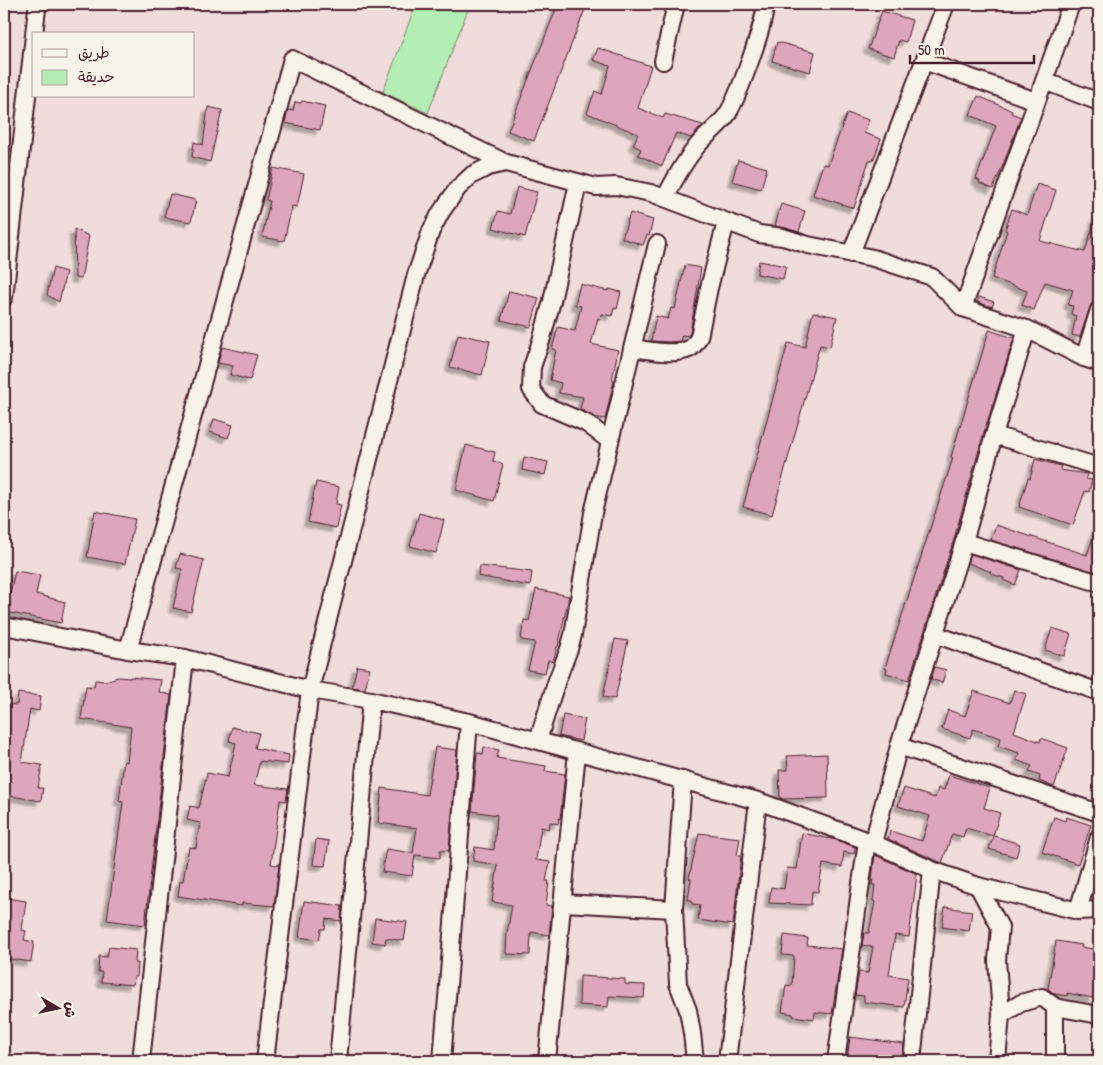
<svg xmlns="http://www.w3.org/2000/svg" width="1103" height="1065" viewBox="0 0 1103 1065" font-family="'Patrick Hand','Playpen Sans Arabic',sans-serif">
<style>
.green{fill:#b3efb5;stroke:#7e8770}
.building{fill:#dda6bc;stroke:#4a1f2b;filter:url(#shadow)}
.lines{fill:none;stroke-linecap:round;stroke-linejoin:round}
.minor-casing{stroke:#4a1f2b;stroke-width:20}
.minor{stroke:#f7f3e8;stroke-width:16}
</style>
<defs>
<filter id="shadow"><feDropShadow dx="-4.5" dy="4.5" stdDeviation="1" flood-color="#0004"/></filter>
</defs>
<rect width="100%" height="100%" fill="#efdcdb"/>
<filter id="ink" filterUnits="userSpaceOnUse"><feTurbulence type="fractalNoise" baseFrequency=".02" numOctaves="2"/><feDisplacementMap in="SourceGraphic" scale="10" xChannelSelector="R" yChannelSelector="G"/><feConvolveMatrix kernelMatrix="1 2 1 2 8 2 1 2 1" color-interpolation-filters="sRGB"/></filter>
<g filter="url(#ink)">
<!-- green -->
<polygon class="green" points="416,4 470,4 428,113 378,90 383,92"/>
<!-- building -->
<g class="building">
<polygon points="558,4 587,4 534,141 508,131"/>
<polygon points="882,11 912,20 906,42 899,40 894,57 868,49"/>
<polygon points="777,42 815,52 810,72 772,61"/>
<polygon points="598,48 651,66 638,108 663,118 665,114 703,125 691,138 676,133 662,166 638,155 641,149 633,145 638,134 587,113 595,91 602,94 610,66 593,60"/>
<polygon points="978,96 1006,108 1012,111 1011,113 1021,117 1003,165 993,189 979,183 980,181 976,179 996,126 970,115"/>
<polygon points="302,101 325,106 320,130 285,123 288,110 293,111 295,102 301,103"/>
<polygon points="208,107 222,110 210,162 192,157 194,142 203,145"/>
<polygon points="847,113 869,120 864,133 881,139 873,161 869,160 854,208 813,195 823,164 828,165"/>
<polygon points="738,160 767,168 761,189 732,181"/>
<polygon points="273,168 304,174 297,207 292,206 284,241 262,237 270,201 266,200"/>
<polygon points="1037,184 1056,190 1040,241 1085,252 1096,217 1099,217 1099,280 1095,294 1099,296 1099,300 1093,302 1090,307 1080,337 1072,335 1076,316 1071,314 1073,306 1068,305 1073,290 1045,282 1034,310 1022,305 1027,291 992,278 1007,231 1005,230 1012,209 1027,215"/>
<polygon points="517,187 537,192 525,237 493,228 498,211 510,214"/>
<polygon points="170,194 196,200 191,222 164,217"/>
<polygon points="781,204 805,211 799,232 775,226"/>
<polygon points="630,213 653,220 649,236 647,235 643,245 622,238"/>
<polygon points="74,229 89,236 81,279 75,278"/>
<polygon points="759,261 786,266 783,279 757,274"/>
<polygon points="685,265 701,268 690,333 688,336 682,335 680,341 669,342 651,341 656,316 668,319 671,308 675,309"/>
<polygon points="53,268 66,272 59,302 47,295"/>
<polygon points="580,284 608,291 609,289 621,292 617,309 614,308 612,316 602,314 601,319 598,318 591,344 618,350 612,380 614,381 605,419 594,417 580,409 583,397 559,393 561,383 550,380 556,350 552,349 558,327 575,331 581,306 575,305"/>
<polygon points="509,291 539,298 531,327 501,320"/>
<polygon points="979,297 994,302 992,307 977,302"/>
<polygon points="813,312 837,317 830,347 820,345 772,515 743,507 788,343 805,347"/>
<polygon points="989,330 1014,338 984,432 954,539 909,680 886,673 887,669 885,668 953,458 951,457"/>
<polygon points="458,334 490,341 482,375 450,367"/>
<polygon points="222,347 257,355 250,380 230,375 233,366 218,363"/>
<polygon points="214,419 233,425 228,438 210,432"/>
<polygon points="466,445 495,452 493,461 503,464 494,501 456,490"/>
<polygon points="524,457 548,462 545,475 522,470"/>
<polygon points="1035,459 1061,466 1060,470 1087,474 1086,479 1092,480 1089,492 1085,491 1073,525 1019,507 1028,478 1030,479"/>
<polygon points="316,482 339,487 336,504 341,505 336,528 308,522"/>
<polygon points="95,511 135,519 125,564 87,557"/>
<polygon points="419,513 444,520 436,553 410,546"/>
<polygon points="996,525 1087,555 1097,527 1099,527 1099,573 991,540"/>
<polygon points="180,554 204,560 191,612 173,608 182,569 176,568"/>
<polygon points="971,554 1021,570 1015,585 1003,580 1004,578 991,574 991,572 968,563"/>
<polygon points="480,566 532,572 530,586 478,576"/>
<polygon points="15,571 40,575 36,594 65,602 61,623 6,612"/>
<polygon points="536,589 569,596 558,647 557,647 553,662 548,660 545,673 528,670 535,642 521,640 524,620 529,621"/>
<polygon points="1052,628 1071,634 1064,656 1045,650"/>
<polygon points="615,639 628,641 615,699 603,697"/>
<polygon points="357,666 370,668 365,689 352,687"/>
<polygon points="935,667 946,670 942,683 931,679"/>
<polygon points="118,677 130,678 130,677 161,680 159,692 171,695 145,925 107,920 123,802 119,801 124,761 127,762 131,727 81,719 86,686 94,687 95,680 105,681"/>
<polygon points="1014,690 1026,694 1014,732 1040,742 1041,738 1068,748 1054,787 1039,781 1040,776 1029,772 1032,766 1016,760 1019,753 998,746 1001,738 973,729 970,738 942,729 948,710 965,716 974,691 1010,703"/>
<polygon points="18,693 41,696 39,711 30,709 22,762 42,765 38,788 43,788 41,801 5,795 9,762 4,761 6,716 7,716 9,704 17,705"/>
<polygon points="563,715 585,719 581,741 559,736"/>
<polygon points="232,727 259,733 255,748 289,755 288,764 260,761 254,785 288,789 286,801 280,800 271,864 279,865 274,906 242,903 242,906 178,896 180,881 183,881 189,847 196,848 200,823 187,820 190,806 199,808 207,773 228,777 236,743 229,741"/>
<polygon points="435,747 457,750 449,851 440,850 440,858 415,855 412,876 382,872 386,849 413,853 417,828 378,823 382,788 427,795"/>
<polygon points="484,747 499,750 497,758 546,766 545,771 565,774 560,819 559,818 558,824 550,822 549,829 541,827 536,860 550,862 546,881 549,881 546,905 552,906 549,935 531,932 530,955 506,954 507,933 512,905 492,902 498,865 473,861 475,847 494,850 497,815 472,811 477,753 483,754"/>
<polygon points="827,754 828,798 783,799 780,798 779,770 788,770 787,756"/>
<polygon points="949,775 990,788 984,808 1000,813 993,836 966,828 963,837 952,834 942,863 888,839 890,831 922,841 930,816 898,806 904,788 935,798 938,788 944,790"/>
<polygon points="1054,817 1065,821 1066,817 1091,825 1078,864 1042,852"/>
<polygon points="699,833 740,838 737,856 741,856 733,925 698,920 700,905 692,904 692,900 688,900 691,879 689,878"/>
<polygon points="802,833 836,840 855,847 854,854 844,852 842,867 823,864 818,892 812,891 811,905 769,903 771,887 784,889 787,868 797,869"/>
<polygon points="994,836 1020,844 1016,857 989,849"/>
<polygon points="316,839 329,841 325,866 313,865"/>
<polygon points="875,855 917,874 909,937 895,935 889,975 908,978 904,1007 864,1002 864,996 855,995 859,972 868,973 873,947 862,945 864,933 869,933 875,902 873,901 875,885 872,885 873,879 872,879"/>
<polygon points="6,898 26,901 22,930 26,931 24,940 34,942 31,962 4,958 4,913"/>
<polygon points="304,901 342,906 341,921 326,919 325,929 321,929 319,940 299,937"/>
<polygon points="945,907 972,911 969,931 942,927"/>
<polygon points="375,918 407,922 404,941 386,938 385,944 372,942"/>
<polygon points="784,935 808,938 807,945 842,949 832,1014 815,1012 814,1019 793,1016 793,1014 782,1012 786,985 792,986 794,956 782,955"/>
<polygon points="1056,941 1082,945 1081,947 1099,950 1093,998 1067,993 1067,996 1055,994 1048,989"/>
<polygon points="109,947 136,950 135,963 138,963 137,977 134,977 133,985 101,982 102,972 98,972 99,956 107,957"/>
<polygon points="580,976 625,979 625,984 645,985 644,998 609,996 608,1007 579,1005"/>
<polygon points="850,1037 904,1044 901,1061 847,1061"/>
</g>
<g class="lines">
<!-- minor casing -->
<g class="minor-casing">
<g id="minor">
<polyline points="946,4 924,61 1036,101"/>
<polyline points="34,34 37,9"/>
<polyline points="663,61 676,4"/>
<polyline points="1044,81 1071,4"/>
<polyline points="578,183 552,301 541,341 532,367 531,389 542,404 586,423 610,441"/>
<path d="M 665,198 C 674,180 684,162 697,146 C 706,135 718,127 726,116 C 737,101 767,19 765,4"/>
<polyline points="851,254 924,61"/>
<polyline points="4,297 34,36"/>
<polyline points="963,308 1044,81 1099,102"/>
<path d="M 632,348 C 649,350 673,356 689,349 C 694,347 696,342 699,337 L 709,288 L 726,222"/>
<polyline points="1084,358 1099,310"/>
<polyline points="994,435 1099,467"/>
<polyline points="964,542 1099,583"/>
<polyline points="4,626 128,650 185,658 310,690 371,700 469,722 758,801 873,843 932,870 978,886 1078,911 1099,910"/>
<polyline points="934,634 1099,692"/>
<polyline points="128,650 292,59 506,163"/>
<polyline points="538,740 557,680 569,649 573,635 593,513 657,244"/>
<polyline points="899,746 1099,813"/>
<polyline points="683,780 674,909 678,984 688,1010 692,1033 695,1061"/>
<polyline points="873,843 899,746 964,542 994,435 1027,329"/>
<polyline points="978,886 1000,927 997,960 1001,1015 997,1061"/>
<polyline points="563,903 674,909"/>
<polyline points="1078,911 1099,837"/>
<polyline points="1055,1007 1055,1061"/>
<polyline points="1001,1015 1021,1003 1042,997 1055,1007 1099,1015"/>
<polyline points="141,1061 185,658"/>
<polyline points="265,1061 310,690 416,275 431,231 441,212 458,188 472,175 488,167 506,163 596,187 616,186 651,193 759,234 783,237 808,245 873,258 932,277 963,308 1027,329 1084,358 1099,363"/>
<polyline points="338,1061 371,700"/>
<polyline points="442,1061 469,722"/>
<polyline points="547,1061 577,752"/>
<polyline points="727,1061 758,801"/>
<polyline points="836,1061 867,841"/>
<polyline points="912,1061 932,870"/>
</g>
</g>
<!-- minor -->
<use href="#minor" class="minor"/>
</g>
</g>
<!-- margin -->
<rect width="1103" height="1065" fill="none" stroke="#f7f3e8" stroke-width="20"/>
<rect x="10" y="10" width="1083" height="1045" fill="none" stroke="#4a1f2b" stroke-width="2" filter="url(#ink)"/>
<!-- legend -->
<rect x="32" y="32" width="162" height="65" fill="#f7f3e8" stroke="#b29e9c"/>
<rect x="42" y="49" width="25" height="8" fill="#f7f3e8" stroke="#b29e9c"/>
<text x="78" y="58" font-size="15" fill="#4a1f2b">طريق</text>
<rect x="42" y="70" width="25" height="15" fill="#b3efb5" stroke="#b29e9c"/>
<text x="78" y="82" font-size="15" fill="#4a1f2b">حديقة</text>
<!-- north arrow -->
<g transform="translate(58 1008) rotate(99)" stroke="#f7f3e8" stroke-width="4" paint-order="stroke">
<path d="M0-4L9 19L0 12L-9 19Z" fill="#4a1f2b"/>
<text y="-8" font-size="14" font-weight="bold" text-anchor="middle" fill="#4a1f2b">ش</text>
</g>
<!-- scale -->
<path d="M910 55v8h124v-8" fill="none" stroke="#4a1f2b" stroke-width="2.5"/>
<text x="918" y="55" font-size="15" fill="#4a1f2b" stroke="#f7f3e8" stroke-width="4" paint-order="stroke">50 m</text>
</svg>
